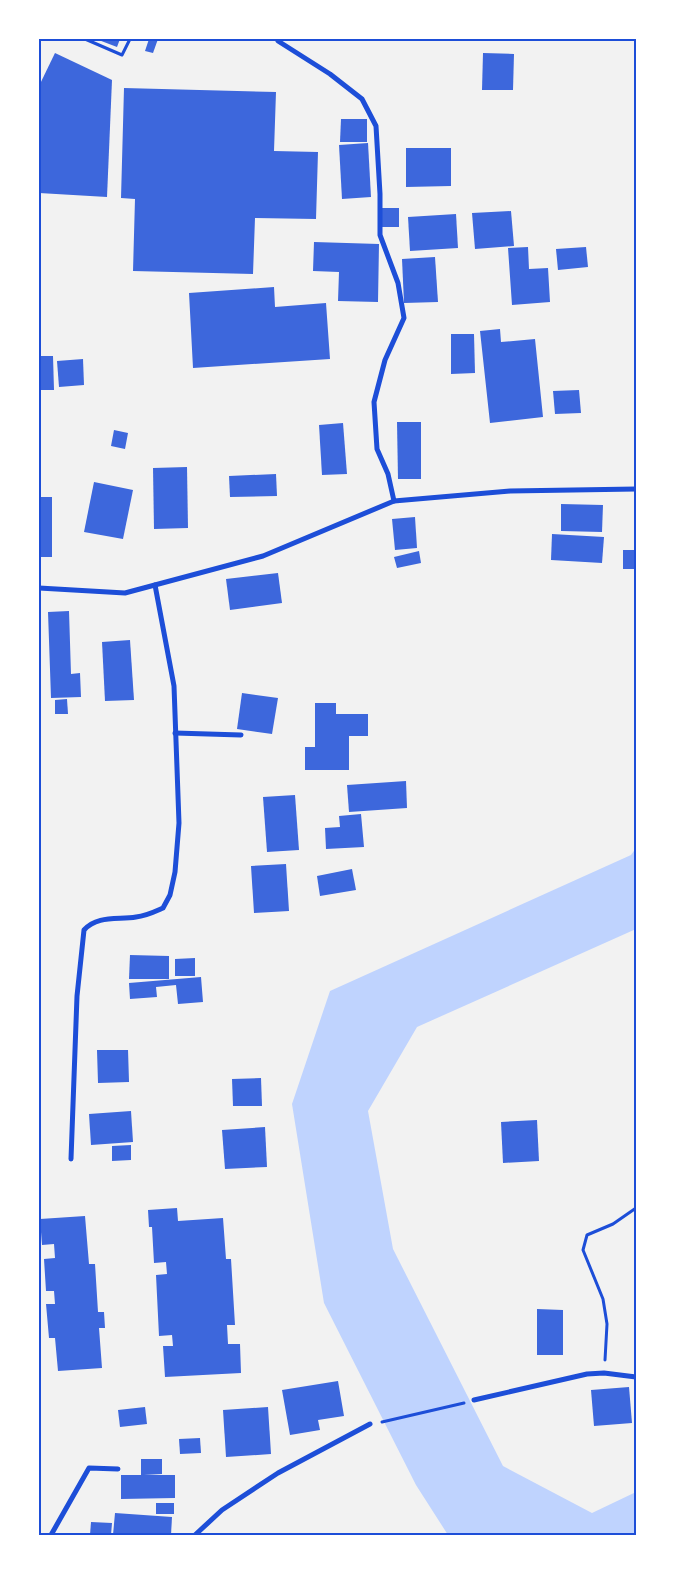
<svg xmlns="http://www.w3.org/2000/svg" width="675" height="1574" viewBox="0 0 675 1574" font-family="Overpass,sans-serif">
<style>
.water{fill:#bfd3fe}
.building{fill:#3d67dc}
.lines{fill:none;stroke-linecap:round;stroke-linejoin:round}
.path{stroke:#1d4ed8;stroke-width:3}
.minor{stroke:#1d4ed8;stroke-width:5}
.neatline{fill:none;stroke:#1d4ed8;stroke-width:2}
</style>
<rect width="100%" height="100%" fill="#f2f2f2"/>
<!-- water -->
<polygon class="water" points="636,848 636,929 417,1027 368,1111 393,1249 503,1466 592,1513 636,1492 636,1535 448,1535 416,1485 324,1303 292,1104 330,991 631,855"/>
<!-- building -->
<g class="building">
<polygon points="96,39 120,39 117,47"/>
<polygon points="149,39 158,39 153,53 145,51"/>
<polygon points="55,53 112,80 107,197 39,193 39,86"/>
<polygon points="483,53 514,54 513,90 482,90"/>
<polygon points="124,88 276,92 274,151 318,152 316,219 255,218 253,274 133,271 135,199 121,198"/>
<polygon points="341,119 367,119 367,142 340,142"/>
<polygon points="368,143 371,197 342,199 339,145"/>
<polygon points="406,148 451,148 451,186 406,187"/>
<rect x="382" y="208" width="17" height="19"/>
<polygon points="511,211 514,246 475,249 472,213"/>
<polygon points="456,214 458,248 410,251 408,217"/>
<polygon points="314,242 379,244 378,302 338,301 339,272 313,271"/>
<polygon points="528,247 529,269 548,268 550,302 512,305 508,248"/>
<polygon points="586,247 588,267 558,270 556,249"/>
<polygon points="435,257 438,302 404,303 402,259"/>
<polygon points="274,287 275,307 326,303 330,359 193,368 189,293"/>
<polygon points="500,329 501,342 535,339 543,417 490,423 480,331"/>
<polygon points="451,334 474,334 475,373 451,374"/>
<polygon points="39,356 53,356 54,390 39,390"/>
<polygon points="83,359 84,385 59,387 57,361"/>
<polygon points="579,390 581,413 555,414 553,391"/>
<polygon points="397,422 421,422 421,479 398,479"/>
<polygon points="343,423 347,474 322,475 319,425"/>
<polygon points="114,430 128,433 125,449 111,446"/>
<polygon points="187,467 188,528 154,529 153,468"/>
<polygon points="276,474 277,496 230,497 229,476"/>
<polygon points="94,482 133,490 123,539 84,532"/>
<rect x="39" y="497" width="13" height="60"/>
<polygon points="561,504 603,505 602,532 561,531"/>
<polygon points="415,517 417,548 395,550 392,519"/>
<polygon points="552,534 604,537 602,563 551,560"/>
<rect x="623" y="550" width="13" height="19"/>
<polygon points="419,551 421,563 397,568 394,557"/>
<polygon points="278,573 282,603 230,610 226,579"/>
<polygon points="69,611 71,674 80,673 81,697 51,698 48,612"/>
<polygon points="130,640 134,700 105,701 102,642"/>
<polygon points="242,693 278,698 272,734 237,729"/>
<polygon points="67,699 68,714 55,714 55,700"/>
<polygon points="315,703 336,703 336,714 368,714 368,736 349,736 349,770 305,770 305,747 315,747"/>
<polygon points="406,781 407,808 349,812 347,785"/>
<polygon points="295,795 299,850 267,852 263,797"/>
<polygon points="361,814 364,847 326,849 325,828 340,827 339,816"/>
<polygon points="286,864 289,911 254,913 251,866"/>
<polygon points="352,869 356,890 320,896 317,876"/>
<polygon points="130,955 169,956 169,979 129,979"/>
<polygon points="195,958 195,976 175,976 175,959"/>
<polygon points="201,977 203,1002 178,1004 176,985 156,987 157,997 130,999 129,983"/>
<polygon points="97,1050 128,1050 129,1082 98,1083"/>
<polygon points="261,1078 262,1106 233,1106 232,1079"/>
<polygon points="131,1111 133,1142 91,1145 89,1114"/>
<polygon points="537,1120 539,1161 503,1163 501,1122"/>
<polygon points="265,1127 267,1167 225,1169 222,1130"/>
<polygon points="131,1145 131,1160 112,1161 112,1146"/>
<polygon points="177,1208 178,1221 223,1218 226,1259 231,1259 235,1325 227,1325 228,1344 240,1344 241,1373 165,1377 163,1346 173,1346 172,1335 159,1336 156,1275 167,1274 166,1262 154,1263 152,1227 149,1227 148,1210"/>
<polygon points="85,1216 89,1264 95,1264 98,1312 104,1312 105,1328 99,1328 102,1368 58,1371 55,1338 49,1338 46,1304 55,1304 54,1291 46,1291 44,1259 55,1258 54,1244 42,1245 40,1219"/>
<polygon points="537,1309 563,1310 563,1355 537,1355"/>
<polygon points="338,1381 344,1416 318,1420 320,1430 290,1435 282,1390"/>
<polygon points="629,1387 632,1423 594,1426 591,1390"/>
<polygon points="145,1407 147,1424 120,1427 118,1410"/>
<polygon points="268,1407 271,1454 226,1457 223,1410"/>
<polygon points="200,1438 201,1453 180,1454 179,1439"/>
<polygon points="141,1459 162,1459 162,1474 144,1475 175,1475 175,1498 121,1499 121,1475 141,1475"/>
<rect x="156" y="1503" width="18" height="11"/>
<polygon points="115,1513 172,1517 171,1535 113,1535"/>
<polygon points="91,1522 112,1523 111,1535 90,1535"/>
</g>
<g class="lines">
<!-- path -->
<g class="path">
<polyline points="85,39 122,55 130,39"/>
<polyline points="605,1360 607,1324 603,1299 583,1250 587,1235 613,1224 636,1208"/>
<polyline points="382,1422 464,1403"/>
</g>
<!-- minor -->
<g class="minor">
<polyline points="277,39 278,41 330,74 362,99 376,126 380,194 380,235 398,283 404,318 385,360 374,402 377,449 388,474 394,501"/>
<polyline points="39,588 125,593 263,556 394,501 510,491 636,489"/>
<polyline points="175,733 241,735"/>
<path d="M 71,1159 L 77,996 L 84,930 C 97,915 118,920 136,917 C 146,916 154,912 163,908 L 170,895 L 175,872 L 179,823 L 174,686 L 155,585"/>
<polyline points="474,1400 587,1374 604,1373 636,1377"/>
<polyline points="51,1535 89,1468 118,1469"/>
<polyline points="195,1535 222,1510 278,1473 370,1424"/>
</g>
</g>
<!-- border -->
<rect width="675" height="1574" fill="none" stroke="#ffffff" stroke-width="80"/>
<rect x="40" y="40" width="595" height="1494" class="neatline"/>
</svg>
